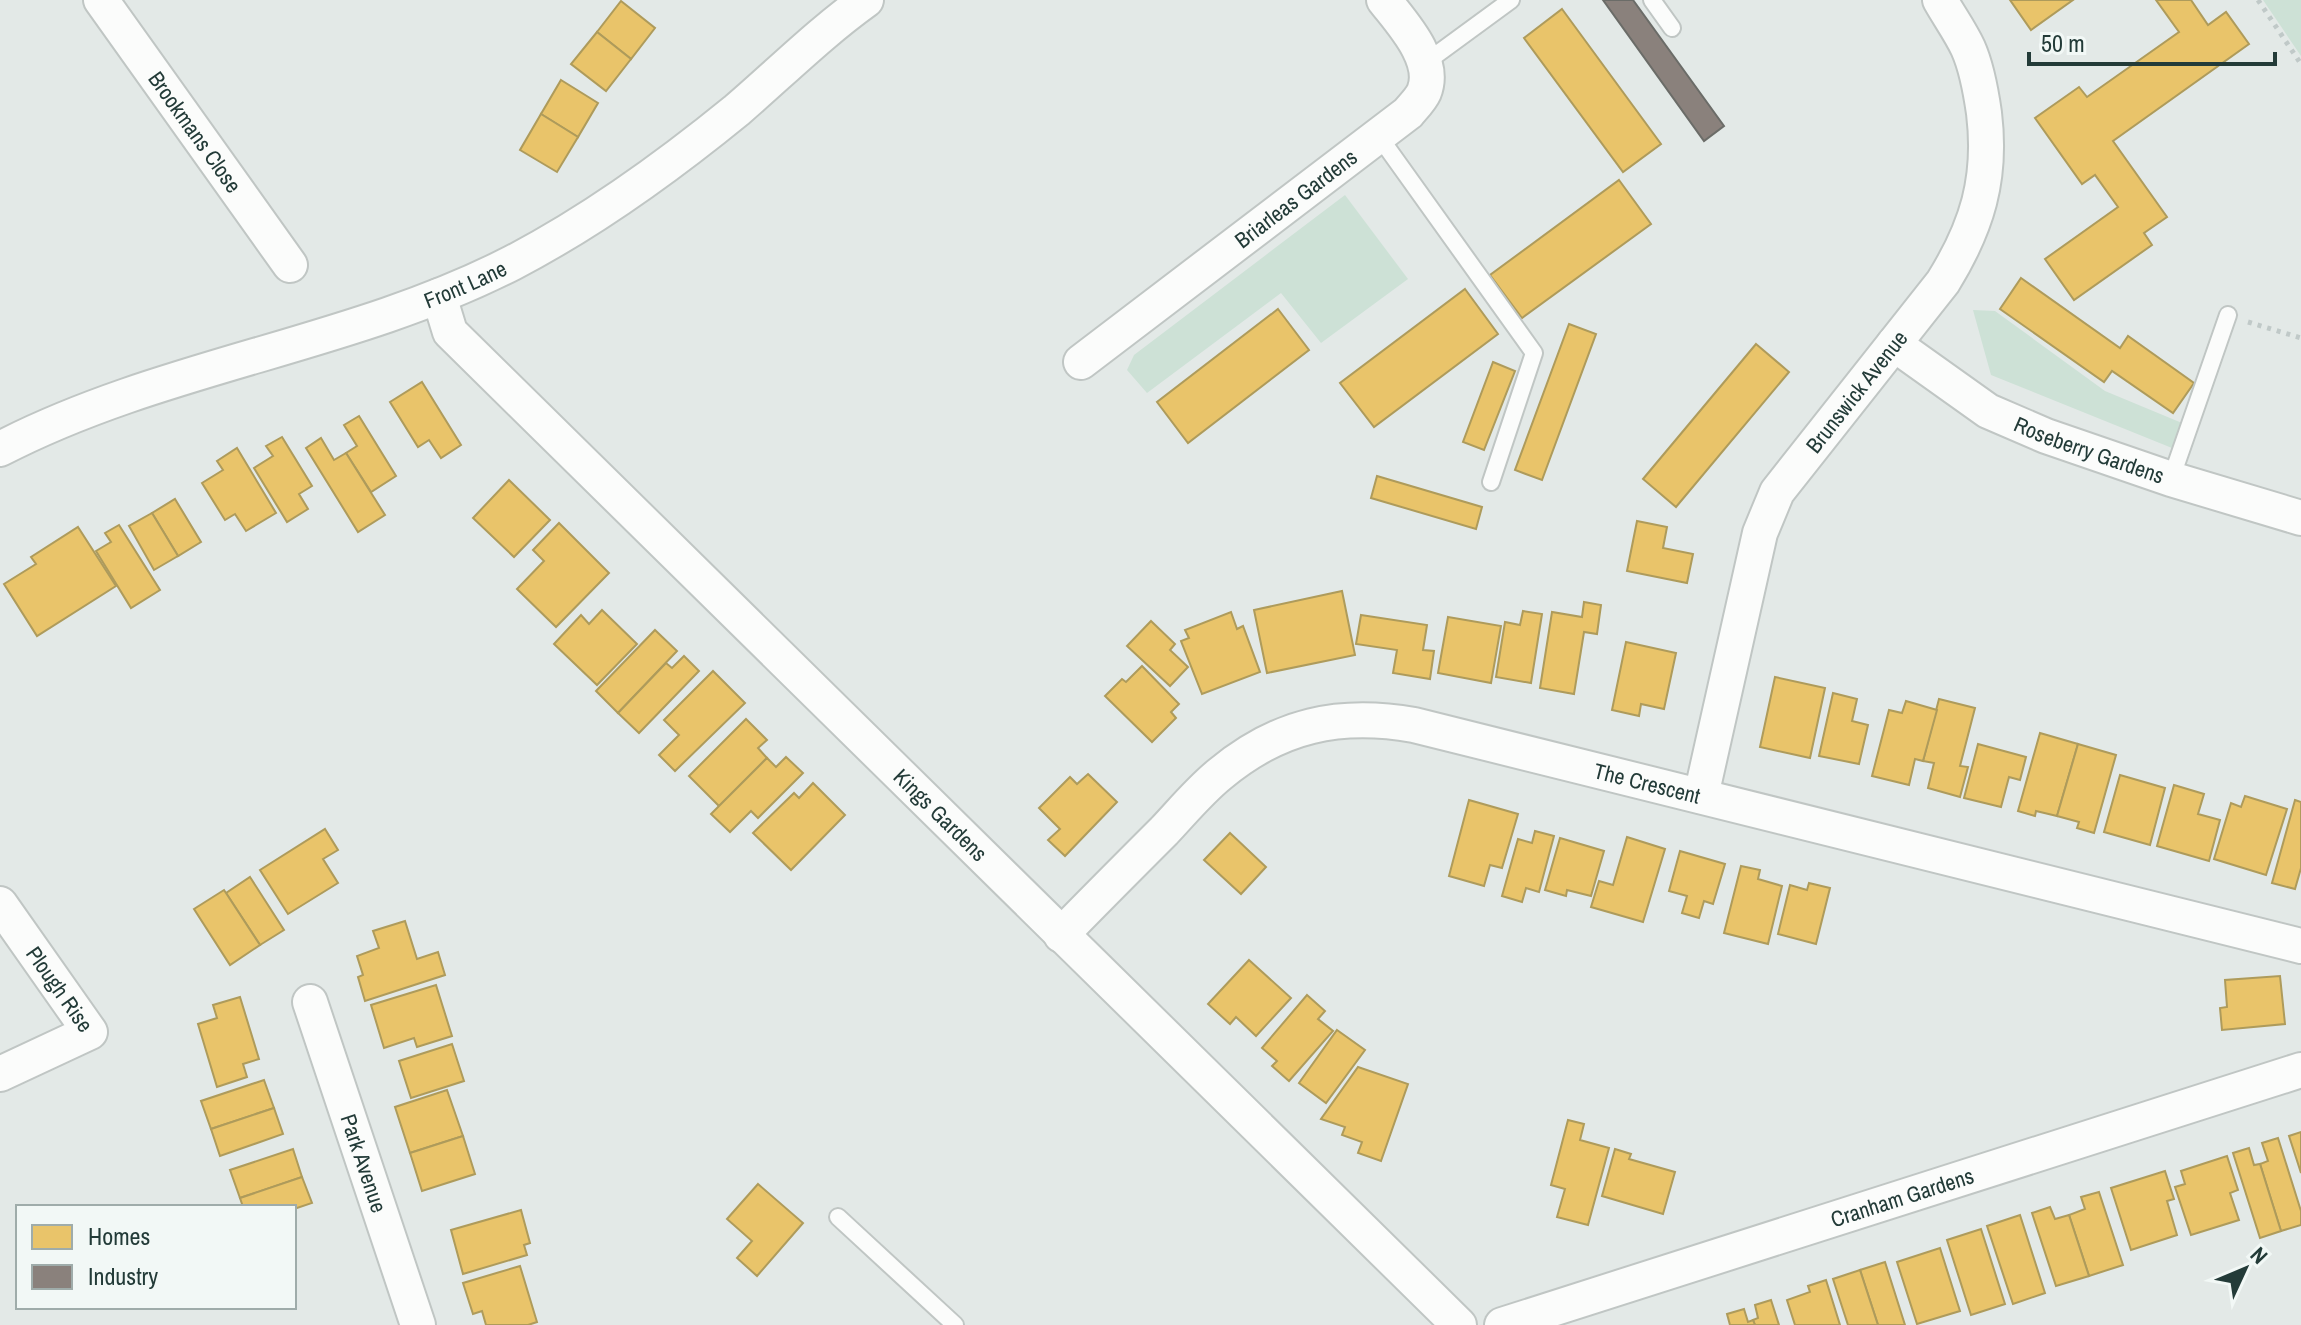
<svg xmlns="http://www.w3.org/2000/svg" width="2301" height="1325" viewBox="0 0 2301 1325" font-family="'Archivo Narrow',sans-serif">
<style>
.green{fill:#cde1d6}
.homes{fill:#e9c46a;stroke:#ae9b5b;stroke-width:2}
.industry{fill:#8a817c;stroke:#6b6c68;stroke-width:2}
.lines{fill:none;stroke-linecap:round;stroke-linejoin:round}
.service-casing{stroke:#c0c6c4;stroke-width:20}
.minor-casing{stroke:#c0c6c4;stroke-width:38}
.path{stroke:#c0c9c8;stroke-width:5;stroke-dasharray:4 6;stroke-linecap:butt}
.service{stroke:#fbfcfb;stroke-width:16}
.minor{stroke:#fbfcfb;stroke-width:34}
.labels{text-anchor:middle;stroke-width:8;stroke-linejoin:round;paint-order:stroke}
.street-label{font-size:22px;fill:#233b38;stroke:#f2f8f6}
</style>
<rect width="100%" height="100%" fill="#e3e9e7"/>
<!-- green -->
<g class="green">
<polygon points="2263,0 2301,0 2301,56"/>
<polygon points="1345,195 1408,279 1321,343 1281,293 1147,393 1127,370 1134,355"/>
<polygon points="1973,310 1995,311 2105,391 2182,423 2172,448 1991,375"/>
</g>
<!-- homes -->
<g class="homes">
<polygon points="2010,0 2073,0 2031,30"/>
<polygon points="2156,0 2191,0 2208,25 2226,12 2249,44 2113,141 2167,217 2144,233 2152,245 2074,300 2045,259 2118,207 2095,175 2082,184 2035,118 2079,87 2087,97 2179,32"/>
<polygon points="621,1 655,28 631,59 597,32"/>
<polygon points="1562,9 1661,144 1623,172 1524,38"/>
<polygon points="597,32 631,59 606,91 571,64"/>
<polygon points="561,80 598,103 578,137 541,114"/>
<polygon points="541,114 578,137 557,172 520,150"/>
<polygon points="1619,180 1651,224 1522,318 1490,275"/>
<polygon points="2021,278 2120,348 2128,336 2194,383 2173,413 2112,371 2104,382 2000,309"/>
<polygon points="1465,289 1498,334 1374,427 1340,383"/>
<polygon points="1278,309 1309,350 1188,443 1157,402"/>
<polygon points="1569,324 1596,334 1542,480 1515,470"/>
<polygon points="1756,344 1789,372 1676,507 1643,479"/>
<polygon points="1493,362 1515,371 1484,450 1463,442"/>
<polygon points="422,382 461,445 441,458 429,440 418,447 390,402"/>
<polygon points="359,416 396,476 371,492 346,453 357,446 344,425"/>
<polygon points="282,437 312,486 299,494 308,509 287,522 254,468 273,456 266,446"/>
<polygon points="321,438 334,460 346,453 385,515 358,532 306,448"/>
<polygon points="237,448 276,513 246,531 235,514 225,520 202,483 223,470 217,461"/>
<polygon points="1377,476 1482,507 1476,529 1371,498"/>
<polygon points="509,480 550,520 514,557 473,518"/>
<polygon points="175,499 201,542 178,556 152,513"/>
<polygon points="152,513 178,556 154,570 129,526"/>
<polygon points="1637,521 1667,527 1663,548 1693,554 1687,583 1627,571"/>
<polygon points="559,523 609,573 556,627 517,589 544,561 533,550"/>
<polygon points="119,525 160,590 131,608 96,551 111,542 105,533"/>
<polygon points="78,527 116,586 37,636 4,584 36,564 31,557"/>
<polygon points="1342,591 1355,655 1267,673 1254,610"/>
<polygon points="1584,602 1601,605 1597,634 1584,632 1574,694 1540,688 1552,612 1582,617"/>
<polygon points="602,610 637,644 597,685 554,644 581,615 589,624"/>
<polygon points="1523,611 1542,614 1531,683 1496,677 1505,622 1520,625"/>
<polygon points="1231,612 1237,629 1243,626 1260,672 1202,694 1181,641 1189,638 1185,630"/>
<polygon points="1361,615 1427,625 1423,650 1434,651 1430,679 1393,673 1397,650 1356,644"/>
<polygon points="1448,617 1501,626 1491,683 1438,673"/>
<polygon points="1151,621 1175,644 1170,650 1188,667 1170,686 1127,646"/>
<polygon points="655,630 677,651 618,713 596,691"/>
<polygon points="1626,642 1676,653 1664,709 1641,704 1639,716 1612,710"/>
<polygon points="684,656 699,671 639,733 618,713 666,663 672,668"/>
<polygon points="1142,666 1179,704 1171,712 1176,718 1152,742 1105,696 1122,679 1126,682"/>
<polygon points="713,671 745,703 675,771 659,755 679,735 664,720"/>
<polygon points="1775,677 1825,688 1810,758 1760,747"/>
<polygon points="1833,693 1857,699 1852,721 1868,725 1859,764 1819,756"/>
<polygon points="1939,699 1975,708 1960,766 1968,767 1960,797 1928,788 1934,763 1923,761"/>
<polygon points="1906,701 1937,710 1923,761 1915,759 1909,785 1872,776 1889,710 1902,713"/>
<polygon points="746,719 767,740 758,748 767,758 719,806 689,776"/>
<polygon points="2040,733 2078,744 2057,816 2036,811 2035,816 2018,811"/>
<polygon points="1978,744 2026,757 2020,780 2009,777 2001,807 1964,798"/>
<polygon points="2078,744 2116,755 2094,833 2077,828 2079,822 2057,816"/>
<polygon points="786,757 803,773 758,818 751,811 730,832 711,814 767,758 776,767"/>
<polygon points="1088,774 1117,802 1065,856 1048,840 1060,829 1039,808 1070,777 1077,784"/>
<polygon points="2120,775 2165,788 2150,845 2104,832"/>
<polygon points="813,783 845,815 791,870 753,833 794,793 799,798"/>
<polygon points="2174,785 2204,794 2198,814 2220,820 2209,861 2157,846"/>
<polygon points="2245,796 2287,809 2266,875 2214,859 2231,803 2241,807"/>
<polygon points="1469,800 1518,814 1502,868 1490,865 1484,886 1449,876"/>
<polygon points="2295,800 2301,802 2301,868 2295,889 2272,883"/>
<polygon points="325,829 338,850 323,859 338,883 288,914 260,870"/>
<polygon points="1535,831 1554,836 1539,892 1526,888 1522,902 1502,896 1518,839 1532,843"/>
<polygon points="1230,833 1266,867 1241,894 1204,860"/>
<polygon points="1627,837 1665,849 1643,922 1591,907 1599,881 1613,885"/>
<polygon points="1560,838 1604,851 1591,896 1567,890 1566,896 1545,890"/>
<polygon points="1680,851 1725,864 1713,904 1704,901 1699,918 1682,913 1687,896 1669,891"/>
<polygon points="1741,866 1760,870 1758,879 1782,886 1768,944 1724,933"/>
<polygon points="250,877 284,930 260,945 226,893"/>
<polygon points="1809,883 1830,888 1816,944 1778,934 1790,885 1807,890"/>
<polygon points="224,890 260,945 230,965 194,909"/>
<polygon points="405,921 417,959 438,952 445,975 365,1001 358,977 363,975 357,956 379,948 373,931"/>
<polygon points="1249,960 1291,998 1256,1036 1236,1017 1230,1024 1208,1004"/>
<polygon points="2280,976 2285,1024 2222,1030 2220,1008 2227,1007 2225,980"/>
<polygon points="436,985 452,1036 417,1047 414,1038 384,1048 371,1005"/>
<polygon points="1307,995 1325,1011 1318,1019 1333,1031 1289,1081 1272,1066 1277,1061 1262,1048"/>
<polygon points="240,997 259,1059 243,1064 247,1077 217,1087 198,1024 217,1018 213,1005"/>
<polygon points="1337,1030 1365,1050 1326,1103 1299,1083"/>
<polygon points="452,1044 464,1081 411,1098 399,1061"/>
<polygon points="1358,1067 1408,1084 1381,1161 1358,1153 1362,1142 1342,1135 1345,1127 1321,1119"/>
<polygon points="264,1080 274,1108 211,1129 201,1101"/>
<polygon points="447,1090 463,1136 410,1153 395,1107"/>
<polygon points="274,1108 283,1134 220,1156 211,1129"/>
<polygon points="1568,1120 1584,1124 1580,1140 1609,1148 1588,1225 1557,1217 1565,1189 1551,1185"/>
<polygon points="2301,1132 2301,1173 2289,1136"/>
<polygon points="463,1136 475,1174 422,1191 410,1153"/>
<polygon points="2278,1138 2301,1211 2301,1225 2281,1231 2260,1164 2268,1161 2262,1143"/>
<polygon points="2249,1148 2254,1165 2260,1164 2281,1231 2260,1238 2233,1153"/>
<polygon points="293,1149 302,1177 240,1198 230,1170"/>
<polygon points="1615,1149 1631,1154 1629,1159 1675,1172 1663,1214 1602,1196"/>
<polygon points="2227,1156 2238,1190 2230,1193 2239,1220 2191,1235 2175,1187 2185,1184 2181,1171"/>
<polygon points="2165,1171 2174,1199 2167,1201 2177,1235 2131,1250 2111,1188"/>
<polygon points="302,1177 312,1203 294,1209 243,1207 240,1198"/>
<polygon points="758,1184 803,1223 757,1276 737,1258 752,1241 727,1219"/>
<polygon points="2099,1192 2123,1265 2089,1276 2069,1215 2085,1209 2081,1197"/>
<polygon points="2050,1207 2055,1219 2069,1215 2089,1276 2056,1286 2032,1213"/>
<polygon points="521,1210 530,1243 524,1245 527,1255 463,1274 451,1230"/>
<polygon points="2020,1215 2045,1293 2013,1304 1987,1226"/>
<polygon points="1981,1229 2005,1304 1971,1315 1947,1240"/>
<polygon points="1940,1248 1960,1311 1917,1324 1897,1262"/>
<polygon points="1885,1262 1905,1325 1878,1325 1860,1270"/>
<polygon points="520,1266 537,1322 528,1325 486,1325 482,1311 473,1314 463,1283"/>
<polygon points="1860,1270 1878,1325 1848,1325 1833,1279"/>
<polygon points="1826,1280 1840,1325 1795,1325 1787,1300 1810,1292 1808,1286"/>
<polygon points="1771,1300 1779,1325 1755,1325 1753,1320 1758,1318 1755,1305"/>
<polygon points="1744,1309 1748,1322 1753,1320 1755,1325 1730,1325 1727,1314"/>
</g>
<!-- industry -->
<polygon class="industry" points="1603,0 1633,0 1724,126 1704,141"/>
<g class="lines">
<!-- service casing -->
<g class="service-casing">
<g id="service">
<polyline points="1652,0 1672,28"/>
<polyline points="1425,63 1511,0"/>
<polyline points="1378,135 1534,353 1491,482"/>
<polyline points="2171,479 2228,315"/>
<polyline points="838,1217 955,1325"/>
</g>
</g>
<!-- minor casing -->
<g class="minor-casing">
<g id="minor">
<path id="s1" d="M 101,0 L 290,265"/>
<path id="s2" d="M 439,296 L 450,332 L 1459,1325"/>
<path id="s3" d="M 1894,344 L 1988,411 L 2046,436 L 2171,479 L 2301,518"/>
<path id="s4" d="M 1081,362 L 1408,113 C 1413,107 1421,99 1424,92 C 1437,60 1402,23 1384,0"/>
<path id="s5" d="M 0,449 C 162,365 350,346 512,263 C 593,221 666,168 737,110 C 780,73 820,33 866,0"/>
<path id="s6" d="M 1701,796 L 1760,533 L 1777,492 L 1943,282 C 1977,227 1992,179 1984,113 C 1981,92 1977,68 1968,48 C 1960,31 1949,16 1940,0"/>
<path id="s7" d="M 0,904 L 90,1032 L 0,1074"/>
<path id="s8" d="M 1061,935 C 1095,900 1129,866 1164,831 C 1182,812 1199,791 1220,774 C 1279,725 1339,712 1414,725 L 2301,946"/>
<path id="s9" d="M 310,1002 L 418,1325"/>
<path id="s10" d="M 1502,1325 L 2301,1070"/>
</g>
</g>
<!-- path -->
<g class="path">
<polyline points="2258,0 2301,64"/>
<polyline points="2248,322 2301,338"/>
</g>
<!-- service -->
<use href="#service" class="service"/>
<!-- minor -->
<use href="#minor" class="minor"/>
</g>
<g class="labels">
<!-- street labels -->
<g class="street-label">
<text dy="8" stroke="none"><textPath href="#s1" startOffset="162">Brookmans Close</textPath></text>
<text dy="8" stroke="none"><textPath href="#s4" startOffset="270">Briarleas Gardens</textPath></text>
<text dy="8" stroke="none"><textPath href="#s5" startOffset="494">Front Lane</textPath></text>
<text dy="8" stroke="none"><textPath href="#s6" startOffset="442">Brunswick Avenue</textPath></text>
<text dy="8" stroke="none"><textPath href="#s3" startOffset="224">Roseberry Gardens</textPath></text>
<text dy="8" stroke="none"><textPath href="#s8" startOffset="674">The Crescent</textPath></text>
<text dy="8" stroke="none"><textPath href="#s2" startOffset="726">Kings Gardens</textPath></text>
<text dy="8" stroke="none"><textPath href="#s7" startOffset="104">Plough Rise</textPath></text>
<text dy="8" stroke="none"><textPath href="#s9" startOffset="170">Park Avenue</textPath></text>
<text dy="8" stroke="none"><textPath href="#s10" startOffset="420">Cranham Gardens</textPath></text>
</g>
</g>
<!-- legend -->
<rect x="16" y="1205" width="280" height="104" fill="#f2f8f6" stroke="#9facaa" stroke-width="2"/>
<rect x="32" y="1225" width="40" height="24" fill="#e9c46a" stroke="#9facaa" stroke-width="2"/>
<text x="88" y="1245" font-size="24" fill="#233b38">Homes</text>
<rect x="32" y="1265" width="40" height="24" fill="#8a817c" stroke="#9facaa" stroke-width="2"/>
<text x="88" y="1285" font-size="24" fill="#233b38">Industry</text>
<!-- north arrow -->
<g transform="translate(2245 1269) rotate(46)" stroke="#f2f8f6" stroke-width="6" paint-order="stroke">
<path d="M0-6L14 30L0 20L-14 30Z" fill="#233b38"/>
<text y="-12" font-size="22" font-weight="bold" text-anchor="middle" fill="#233b38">N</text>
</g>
<!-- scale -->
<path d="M2029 52v12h246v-12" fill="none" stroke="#233b38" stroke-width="4"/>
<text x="2041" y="52" font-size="24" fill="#233b38" stroke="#f2f8f6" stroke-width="6" paint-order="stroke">50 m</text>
</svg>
